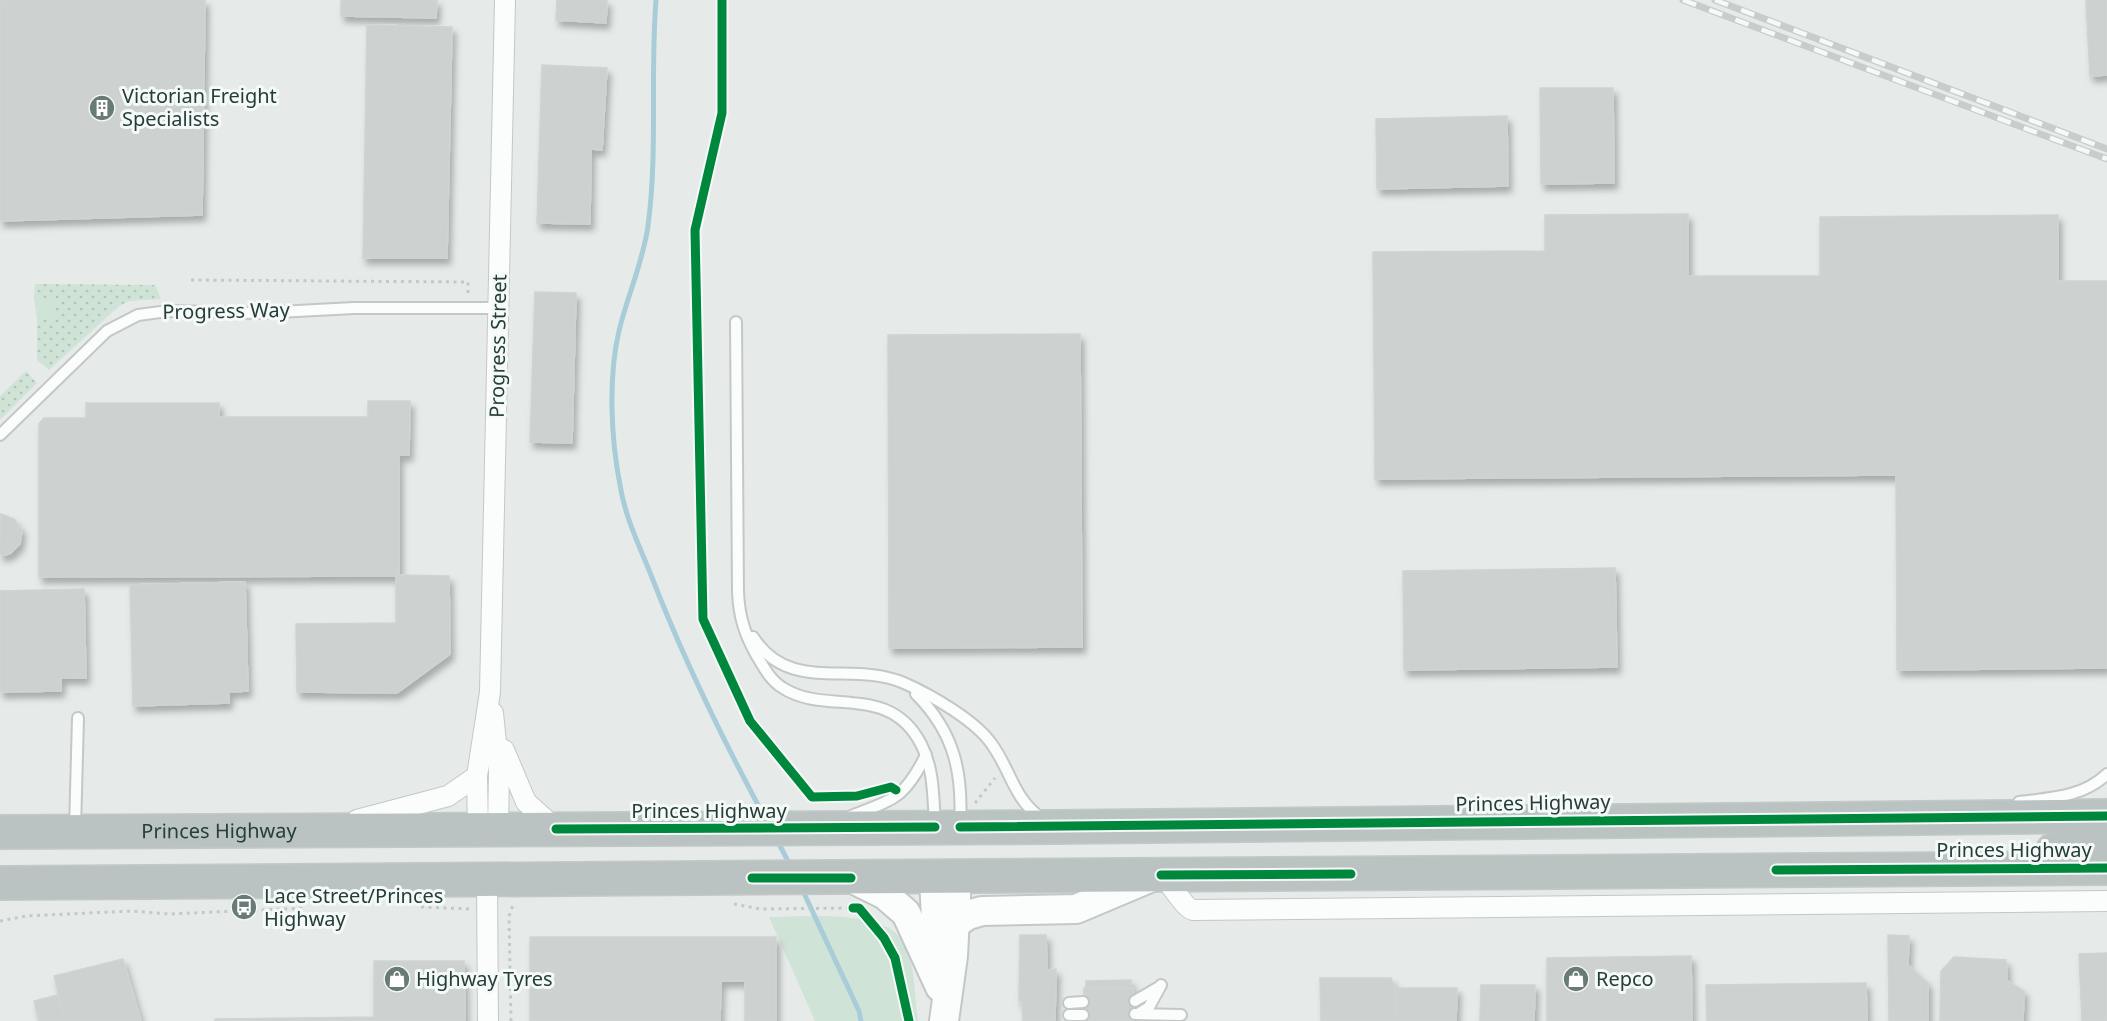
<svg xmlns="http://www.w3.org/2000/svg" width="2107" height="1021" viewBox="0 0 2107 1021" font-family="'Noto Sans',sans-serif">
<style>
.grass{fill:url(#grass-dots)}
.green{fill:#d0e3d7}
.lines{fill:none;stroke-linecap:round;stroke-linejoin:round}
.stream{stroke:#a8ccd8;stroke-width:5}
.building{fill:#cdd2d0;stroke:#cfd4d2;stroke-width:1.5;filter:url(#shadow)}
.lane-casing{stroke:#c3c8c6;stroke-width:14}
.street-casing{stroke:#c3c8c6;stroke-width:22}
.secondary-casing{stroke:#c2c8c6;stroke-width:32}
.highway-casing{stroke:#c2cac8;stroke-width:36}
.path{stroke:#c2cac9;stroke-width:3;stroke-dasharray:3 4.5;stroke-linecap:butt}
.lane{stroke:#fbfcfc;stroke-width:10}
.street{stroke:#fbfcfc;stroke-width:20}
.secondary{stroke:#fbfcfc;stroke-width:28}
.highway{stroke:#bbc3c2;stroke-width:33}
.rail-casing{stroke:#c8cccb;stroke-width:7}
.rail{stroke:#f5f9f7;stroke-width:4.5;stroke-dasharray:14;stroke-linecap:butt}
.cycleway-casing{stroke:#f5f9f7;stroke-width:13}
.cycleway{stroke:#00873e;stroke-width:9}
.labels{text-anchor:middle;stroke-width:6;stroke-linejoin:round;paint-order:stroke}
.poi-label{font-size:20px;fill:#243e3a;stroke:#f5f9f7;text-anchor:start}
.street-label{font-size:20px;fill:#243e3a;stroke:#f5f9f7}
</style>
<defs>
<pattern id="grass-dots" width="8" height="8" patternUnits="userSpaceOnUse" patternTransform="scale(1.5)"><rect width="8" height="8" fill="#d0e3d7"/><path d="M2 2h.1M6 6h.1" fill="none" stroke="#b2c4b9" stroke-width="1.8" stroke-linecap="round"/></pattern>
<filter id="shadow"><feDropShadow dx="3.5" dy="6" stdDeviation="3" flood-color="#0004"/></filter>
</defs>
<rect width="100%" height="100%" fill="#e6ebe9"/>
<!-- grass -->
<g class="grass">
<polygon points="35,284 155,285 161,299 129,301 119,306 49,370 37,360 37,320 55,320 55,298 34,298"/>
<polygon points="26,371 37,383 0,420 0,396"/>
</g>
<!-- green -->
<g class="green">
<polygon points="34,298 55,298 56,320 37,320"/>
<path d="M 769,917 C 802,917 882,909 902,940 C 916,962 914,996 918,1021 L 815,1021 Z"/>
</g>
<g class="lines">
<!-- stream -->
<g class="stream">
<path d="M 656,0 C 650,75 658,151 648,226 C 643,262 627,297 619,331 C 608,377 611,439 620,485 C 625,517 639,545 651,575 C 683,658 722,738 764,816"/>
<polyline points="777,840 791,867"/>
<polyline points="802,889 859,1011 861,1021"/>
</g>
</g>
<!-- building -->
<g class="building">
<polygon points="0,0 205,0 202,215 0,221"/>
<polygon points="341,0 437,0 436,18 341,16"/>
<polygon points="557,0 607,0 606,23 556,20"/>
<polygon points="2086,0 2107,0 2107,75 2090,76"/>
<polygon points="367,25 452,27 447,258 363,258"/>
<polygon points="542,65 607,68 602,150 591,149 590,224 537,223"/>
<polygon points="1540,88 1613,88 1614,183 1541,184"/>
<polygon points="1507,116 1508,186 1377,189 1376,119"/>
<polygon points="1688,214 1688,276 1820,276 1820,217 2058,215 2058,281 2107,281 2107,668 1897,670 1896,475 1375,479 1373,252 1545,251 1545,215"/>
<polygon points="535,292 576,293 572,443 530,442"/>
<polygon points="1080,334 1082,647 889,648 888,335"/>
<polygon points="368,401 410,401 409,455 399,455 399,576 39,577 39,424 44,418 86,418 86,403 219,403 219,417 368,417"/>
<polygon points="1,514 14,519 22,530 20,544 11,553 5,555 0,555"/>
<polygon points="1615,568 1617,667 1404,670 1403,571"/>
<polygon points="396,575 449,576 450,654 397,693 297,692 296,624 396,623"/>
<polygon points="245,582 248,691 229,692 229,703 133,706 130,585"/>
<polygon points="84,589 86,678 61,678 61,691 0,692 0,591"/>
<polygon points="1020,935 1046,935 1047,970 1056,969 1055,1020 1023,1021 1022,1001 1019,1001"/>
<polygon points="1888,935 1909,936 1908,965 1928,983 1928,1021 1889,1021"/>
<polygon points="530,937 776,937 776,1021 745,1021 745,981 721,981 720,1021 530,1021"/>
<polygon points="2107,953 2107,1021 2082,1021 2079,954"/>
<polygon points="1691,956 1692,1021 1547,1021 1547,958"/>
<polygon points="1954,957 2006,960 2007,981 2024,991 2023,1021 1940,1021 1941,971"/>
<polygon points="123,959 141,1021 65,1021 54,976"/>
<polygon points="374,961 464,961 465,1021 215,1021 215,1019 374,1017"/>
<polygon points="1320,978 1391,978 1395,988 1395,1021 1321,1021"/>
<polygon points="1131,980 1131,988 1086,988 1086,981"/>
<polygon points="1866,983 1867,1021 1707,1021 1706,985"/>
<polygon points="1481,985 1535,985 1534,1021 1480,1021"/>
<polygon points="1084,988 1134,988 1135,1021 1083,1021"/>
<polygon points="1395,988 1457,988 1456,1021 1395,1021"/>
<polygon points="58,995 65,1021 39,1021 34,1001"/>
</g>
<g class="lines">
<!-- lane casing -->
<g class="lane-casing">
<g id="lane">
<path d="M 736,322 L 738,592 C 739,617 745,635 757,656 C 764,668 771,681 783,688 C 826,716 889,682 921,744 C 934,769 933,796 935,824"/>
<polyline points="0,435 107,331 138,315 168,311 259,313 354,308 498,308"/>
<path d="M 753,637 C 790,695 851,660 904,683 C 931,695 977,721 993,746 C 1010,770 1015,800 1040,817"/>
<path d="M 916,694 C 954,732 963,772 960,824"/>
<path d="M 2019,802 C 2051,798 2083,797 2107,774"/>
<path d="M 851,816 C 894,799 904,799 926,755"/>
<polyline points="75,829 78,718"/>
<polyline points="1135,1001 1159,987"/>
<polyline points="1069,1003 1083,1002"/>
<polyline points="1135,1014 1181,1015"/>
<polyline points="1138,1014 1149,1007 1161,985"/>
<polyline points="1069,1015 1083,1015"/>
</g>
</g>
<!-- street casing -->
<g class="street-casing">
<g id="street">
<polyline points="493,713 499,772 498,830"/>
<polyline points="504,750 526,802 556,829"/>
<polyline points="357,820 448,796 477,776"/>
<polyline points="478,830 477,776 490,692 505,0"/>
<path d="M 1161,875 C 1171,883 1184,908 1193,910 L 2107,901"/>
<polyline points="487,880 488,1021"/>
</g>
</g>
<!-- secondary casing -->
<g class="secondary-casing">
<g id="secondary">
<polyline points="934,876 938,964"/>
<polyline points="851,878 885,895 906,913 940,987"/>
<polyline points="955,924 968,915 982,911 1076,909 1152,877"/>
<polyline points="944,1021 953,956 957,877"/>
</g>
</g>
<!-- highway casing -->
<g class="highway-casing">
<g id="highway">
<path id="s1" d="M 0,832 L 1054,827 L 2107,816"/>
<polyline points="2053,850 2086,848 2107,841"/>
<polyline points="0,883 2107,868"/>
</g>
</g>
<!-- path -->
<g class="path">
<polyline points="191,280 468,282 468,294"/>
<polyline points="975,803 995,778"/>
<polyline points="734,904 760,909 853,908"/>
<polyline points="421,907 471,909"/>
<polyline points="0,921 26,916 131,911 169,914 306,908"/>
<polyline points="511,1021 509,916 513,905"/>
</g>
<!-- lane -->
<use href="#lane" class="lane"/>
<!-- street -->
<use href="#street" class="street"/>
<!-- secondary -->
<use href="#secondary" class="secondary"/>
<!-- highway -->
<use href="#highway" class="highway"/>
<!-- rail casing -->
<g class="rail-casing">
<g id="rail">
<polyline points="1683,0 2107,159"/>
<polyline points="1715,0 2107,149"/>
</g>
</g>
<!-- rail -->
<use href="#rail" class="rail"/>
<!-- cycleway casing -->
<g class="cycleway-casing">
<g id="cycleway">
<polyline points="722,0 722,113 695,230 703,619 750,721 812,797 857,796 891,787 896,790"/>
<polyline points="960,827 2107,816"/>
<polyline points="556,829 935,827"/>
<polyline points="1776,870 2107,868"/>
<polyline points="1161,875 1351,874"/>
<polyline points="752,878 851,878"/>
<polyline points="853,908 859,908 884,938 895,958 909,1021"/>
</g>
</g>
<!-- cycleway -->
<use href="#cycleway" class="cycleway"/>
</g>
<!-- icons -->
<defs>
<g id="building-disc" transform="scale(1.35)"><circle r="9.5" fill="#687b77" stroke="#f5f9f7"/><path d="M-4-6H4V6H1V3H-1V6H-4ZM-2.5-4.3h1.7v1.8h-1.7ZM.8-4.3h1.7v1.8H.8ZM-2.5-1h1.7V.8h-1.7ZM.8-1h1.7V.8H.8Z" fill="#fff"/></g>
<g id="bus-disc" transform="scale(1.35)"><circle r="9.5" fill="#687b77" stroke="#f5f9f7"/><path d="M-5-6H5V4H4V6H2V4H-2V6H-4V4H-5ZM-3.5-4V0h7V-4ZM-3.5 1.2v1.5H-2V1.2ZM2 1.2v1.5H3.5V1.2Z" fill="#fff"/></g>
<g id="shop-disc" transform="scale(1.35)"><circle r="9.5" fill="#687b77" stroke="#f5f9f7"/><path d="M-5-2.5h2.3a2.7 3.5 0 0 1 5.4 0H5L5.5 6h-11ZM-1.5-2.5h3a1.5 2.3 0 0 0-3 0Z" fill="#fff"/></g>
</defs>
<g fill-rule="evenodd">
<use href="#building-disc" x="102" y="108"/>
<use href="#bus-disc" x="244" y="907"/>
<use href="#shop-disc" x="397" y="979"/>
<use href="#shop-disc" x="1576" y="979"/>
</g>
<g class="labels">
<!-- poi labels -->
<g class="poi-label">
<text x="122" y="103">Victorian Freight<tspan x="122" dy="23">Specialists</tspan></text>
<text x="264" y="903">Lace Street/Princes<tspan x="264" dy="23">Highway</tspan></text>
<text x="416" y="986">Highway Tyres</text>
<text x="1596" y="986">Repco</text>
</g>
<!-- street labels -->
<g class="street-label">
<text transform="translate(226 311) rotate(-1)" y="7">Progress Way</text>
<text transform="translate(498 346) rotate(-89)" y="7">Progress Street</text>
<text transform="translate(1533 803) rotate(-1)" y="7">Princes Highway</text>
<text x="709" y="818">Princes Highway</text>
<text dy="7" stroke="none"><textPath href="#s1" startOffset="219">Princes Highway</textPath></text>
<text x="2014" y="857">Princes Highway</text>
</g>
</g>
</svg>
